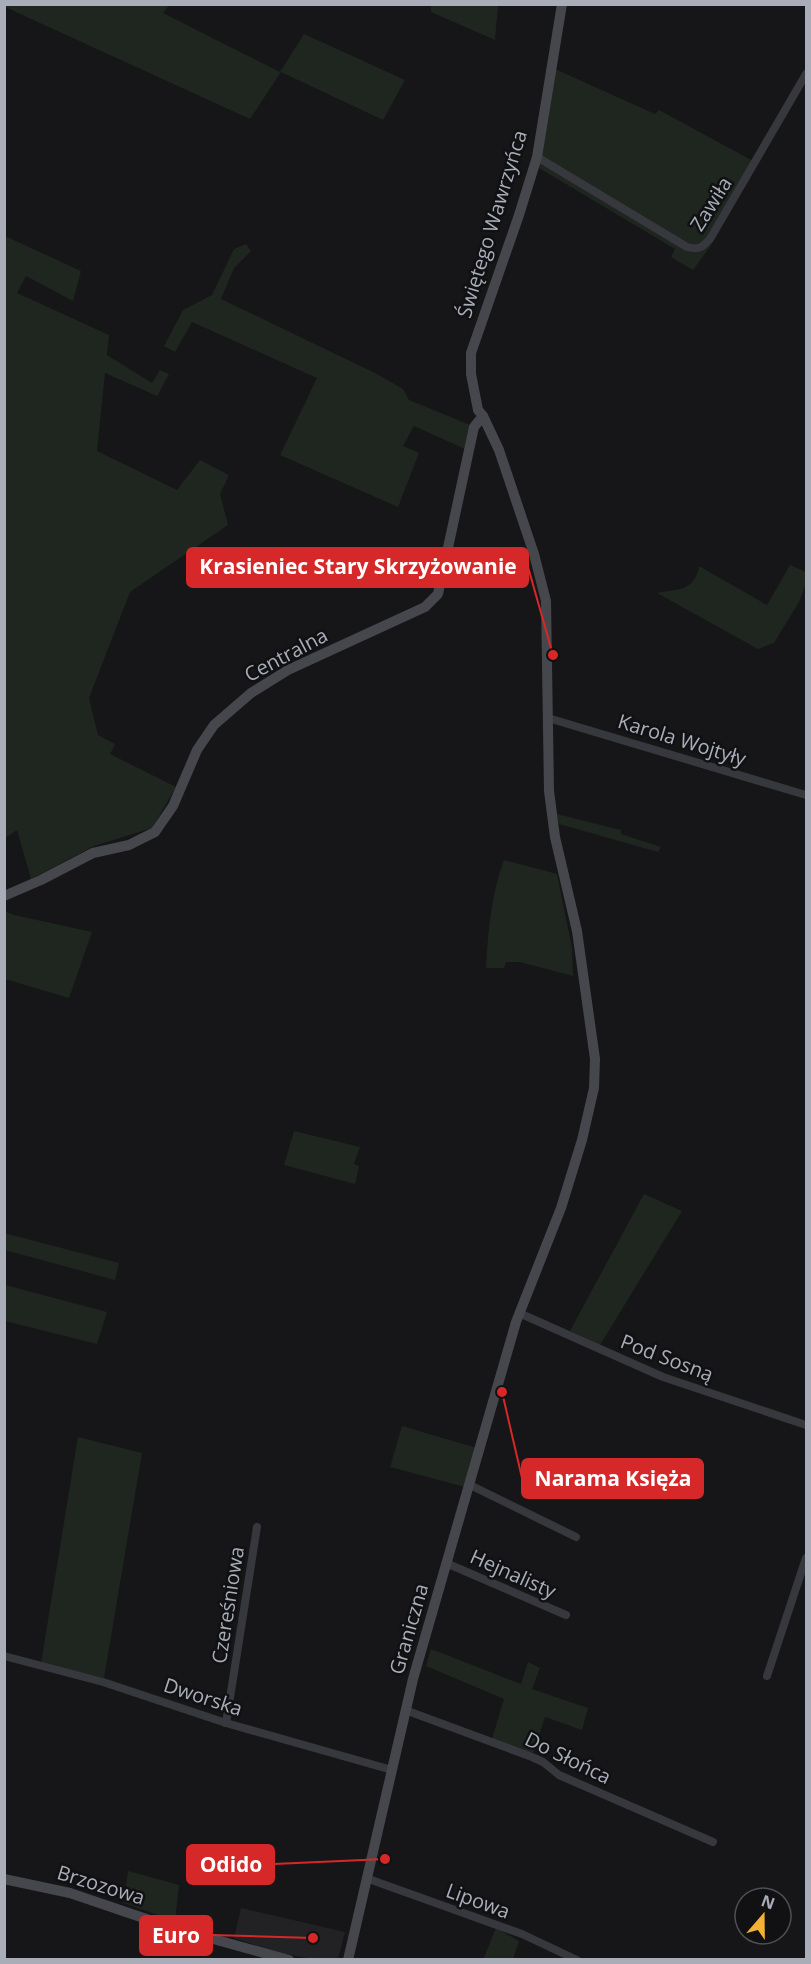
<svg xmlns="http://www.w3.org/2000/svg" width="811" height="1964" viewBox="0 0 811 1964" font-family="'Open Sans',sans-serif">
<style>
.built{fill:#222225}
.green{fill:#1e261f}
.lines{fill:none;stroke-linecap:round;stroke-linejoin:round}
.street{stroke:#37383d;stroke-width:8}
.secondary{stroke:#45474d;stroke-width:10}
.labels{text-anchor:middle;stroke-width:5;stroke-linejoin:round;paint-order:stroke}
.street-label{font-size:20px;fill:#a8adb8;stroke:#111113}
.leader{fill:none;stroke:#d62828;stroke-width:2}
.callout-dot{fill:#d62828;stroke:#111113;stroke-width:2}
.callout{fill:#d62828;stroke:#d62828;stroke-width:2}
.callout-label{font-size:21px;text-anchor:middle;font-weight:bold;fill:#fff}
</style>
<rect width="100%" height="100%" fill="#161618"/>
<!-- built -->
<polygon class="built" points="241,1908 345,1932 338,1959 314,1959 284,1954 234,1938"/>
<!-- green -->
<g class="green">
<polygon points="5,4 169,5 163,13 280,72 304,34 405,80 383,120 281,72 250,119 5,7"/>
<polygon points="431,5 498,5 495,40 431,12"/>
<polygon points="555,69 655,114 659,110 753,161 709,240 700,246 688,246 541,156"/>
<polygon points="543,162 699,252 712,244 693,270 671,257 675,249 539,168 539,163"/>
<polygon points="5,236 81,271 73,301 26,276 17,293 109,335 107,355 152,383 160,370 169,374 157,396 105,373 97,451 177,490 200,460 229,475 220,494 228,525 130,592 89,698 98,735 115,744 110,754 176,787 152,828 94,846 31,879 17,830 5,838"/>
<polygon points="246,244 251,251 234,268 221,299 377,374 403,389 409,400 470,425 465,449 414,426 403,446 419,453 398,507 280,455 317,378 192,322 175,352 164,346 183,310 212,295 234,249"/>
<path d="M 790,565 L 806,572 L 806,583 L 799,602 L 774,643 L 758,649 L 657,593 C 678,589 695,591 699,566 L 767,605 Z"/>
<polygon points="557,814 621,830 621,834 661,847 658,852 559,824"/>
<path d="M 504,860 L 557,874 L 572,948 L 573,976 L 520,962 L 506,962 L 504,968 L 486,968 C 488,931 491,895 504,860 Z"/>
<polygon points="4,911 14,915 92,932 69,998 5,979"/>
<polygon points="294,1131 360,1147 354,1164 359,1166 355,1184 284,1165"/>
<polygon points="644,1194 682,1211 600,1345 570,1331"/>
<polygon points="4,1233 119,1263 115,1280 5,1250"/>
<polygon points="5,1285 107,1312 97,1344 5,1321"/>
<polygon points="402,1426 477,1448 465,1487 390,1467"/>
<polygon points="78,1437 142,1453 104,1678 41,1663"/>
<polygon points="431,1649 521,1684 528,1662 540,1668 532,1689 588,1708 582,1730 545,1717 533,1753 492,1739 504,1699 426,1666"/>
<polygon points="128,1871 179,1885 175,1921 124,1903"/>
<polygon points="496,1928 519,1941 513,1959 483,1960"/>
</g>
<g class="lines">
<!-- street -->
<g class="street">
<path d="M 537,157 L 687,247 C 698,250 702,248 710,239 L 806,74"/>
<polyline points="548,718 806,795"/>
<polyline points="519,1313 663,1377 806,1425"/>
<polyline points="470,1485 576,1537"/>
<polyline points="446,1563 566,1615"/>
<polyline points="4,1656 103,1682 226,1723 392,1770"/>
<polyline points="767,1676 806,1558"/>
<polyline points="405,1710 532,1757 543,1762 559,1775 713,1842"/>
<polyline points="226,1723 257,1527"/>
<polyline points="366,1878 522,1934 577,1960"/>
</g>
<!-- secondary -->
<g class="secondary">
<polyline points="4,896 41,880 93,853 129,845 155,832 173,806 197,750 214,725 251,693 288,670 425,607 438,594 474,427 483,416"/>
<polyline points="4,1879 70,1893 170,1927 289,1960"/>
<polyline points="348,1960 413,1679 516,1322 561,1208 582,1140 594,1088 595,1059 577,931 555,837 549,791 546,601 534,554 499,450 483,416 478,410 471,374 471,353 519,215 537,157 562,4"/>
</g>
</g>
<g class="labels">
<!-- street labels -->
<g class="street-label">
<text transform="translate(711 204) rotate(-58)" y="7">Zawiła</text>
<text transform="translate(492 224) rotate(-73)" y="7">Świętego Wawrzyńca</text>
<text transform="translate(286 655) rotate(-28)" y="7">Centralna</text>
<text transform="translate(682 740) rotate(17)" y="7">Karola Wojtyły</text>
<text transform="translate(667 1358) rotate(21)" y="7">Pod Sosną</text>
<text transform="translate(513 1574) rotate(24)" y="7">Hejnalisty</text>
<text transform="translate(228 1605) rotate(-81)" y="7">Czereśniowa</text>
<text transform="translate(409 1629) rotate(-74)" y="7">Graniczna</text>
<text transform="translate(203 1697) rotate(18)" y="7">Dworska</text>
<text transform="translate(568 1758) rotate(26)" y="7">Do Słońca</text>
<text transform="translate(101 1885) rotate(17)" y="7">Brzozowa</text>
<text transform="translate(478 1901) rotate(20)" y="7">Lipowa</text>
</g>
</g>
<!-- callouts -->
<path class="leader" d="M553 655L528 567M502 1392L522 1478M385 1859L274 1864M313 1938L212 1935"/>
<g class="callout-dot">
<circle cx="553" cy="655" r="6"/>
<circle cx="502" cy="1392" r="6"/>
<circle cx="385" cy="1859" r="6"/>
<circle cx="313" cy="1938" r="6"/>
</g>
<g class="callout">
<rect x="187" y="548" width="341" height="39" rx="6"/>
<rect x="522" y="1459" width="181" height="39" rx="6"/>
<rect x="187" y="1845" width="87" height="39" rx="6"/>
<rect x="140" y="1916" width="72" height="39" rx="6"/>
</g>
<g class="callout-label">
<text x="358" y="574">Krasieniec Stary Skrzyżowanie</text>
<text x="613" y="1486">Narama Księża</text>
<text x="231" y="1872">Odido</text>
<text x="176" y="1943">Euro</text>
</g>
<!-- border -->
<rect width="811" height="1964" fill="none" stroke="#a8adb8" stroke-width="12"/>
<!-- north arrow -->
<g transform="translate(763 1916) rotate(20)"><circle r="28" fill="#111113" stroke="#4d4f55" stroke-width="1.5"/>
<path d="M0-4.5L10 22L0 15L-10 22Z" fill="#f2b134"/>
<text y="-9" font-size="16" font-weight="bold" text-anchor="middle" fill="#a8adb8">N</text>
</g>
</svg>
